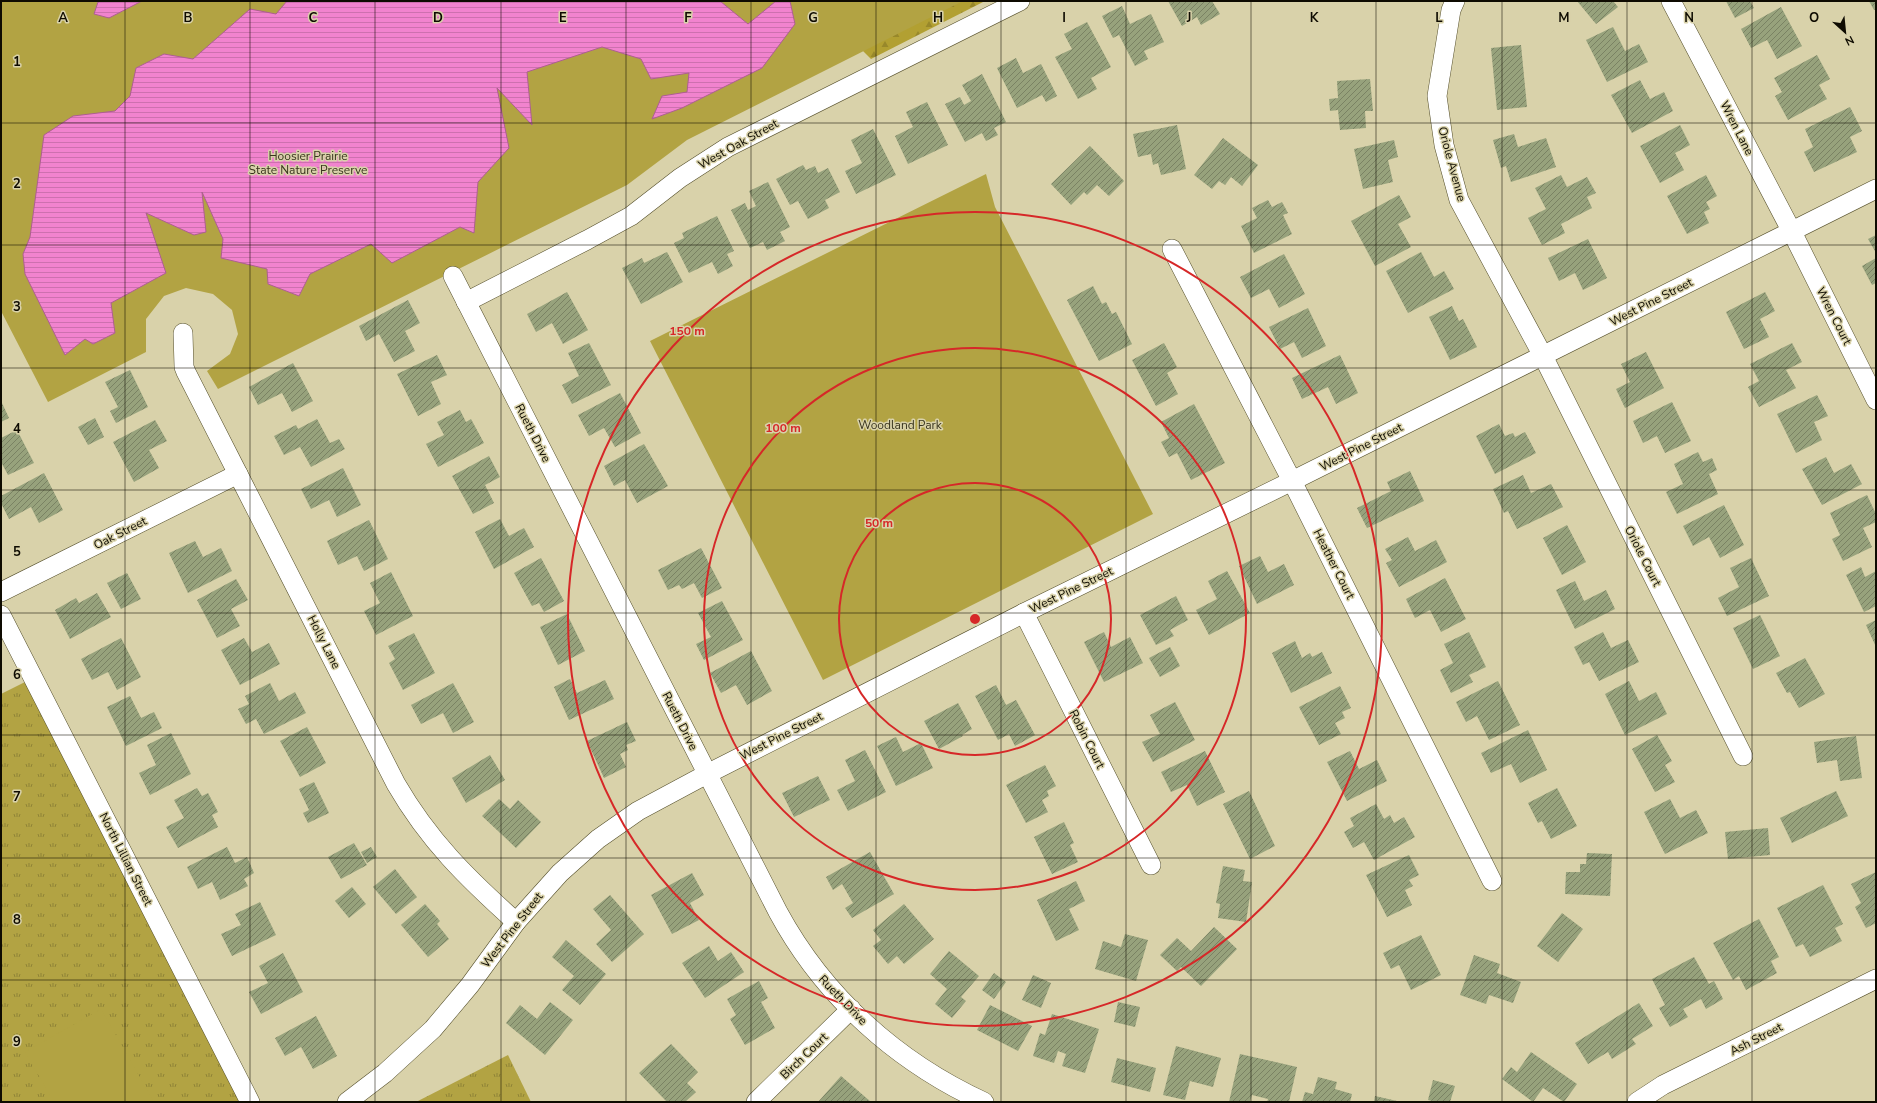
<svg xmlns="http://www.w3.org/2000/svg" width="1877" height="1103" viewBox="0 0 1877 1103" font-family="'Nunito Sans',sans-serif">
<style>
.grass{fill:url(#grass-tufts)}
.forest{fill:url(#forest-firs)}
.park{fill:#b2a343}
.water{fill:url(#water-rules);stroke:#ad5f90}
.building{fill:url(#building-hatch)}
.lines{fill:none;stroke-linecap:round;stroke-linejoin:round}
.street-casing{stroke:#554f2b;stroke-width:20}
.street{stroke:#fff;stroke-width:19}
.grid{fill:none;stroke:#0e0b01;stroke-width:1;stroke-opacity:0.55}
.ring{fill:none;stroke:#d62828;stroke-width:2}
.labels{text-anchor:middle;stroke-width:3;stroke-linejoin:round;paint-order:stroke}
.street-label{font-size:12px;fill:#0e0b01;stroke:#d9d2aa}
.park-label{font-size:12px;fill:#39351e;stroke:#d9d2aa}
.grid-label{font-size:13px;text-anchor:middle;font-weight:bold;fill:#0e0b01;stroke:#d9d2aa;stroke-width:3;stroke-linejoin:round;paint-order:stroke}
.centre{fill:#d62828;stroke:#d9d2aa;stroke-width:2}
.ring-label{font-size:12px;text-anchor:middle;font-weight:bold;fill:#d62828;stroke:#d9d2aa;stroke-width:3;stroke-linejoin:round;paint-order:stroke}
</style>
<defs>
<pattern id="grass-tufts" width="24" height="20" patternUnits="userSpaceOnUse"><rect width="24" height="20" fill="#b2a343"/><path d="M3 7l-1-3M5 7V3M7 7l1-3M15 17l-1-3M17 17v-4M19 17l1-3" fill="none" stroke="#8f8336"/></pattern>
<pattern id="forest-firs" width="22" height="20" patternUnits="userSpaceOnUse"><rect width="22" height="20" fill="#b2a032"/><path d="M5 1l3.5 6h-7zM16 11l3.5 6h-7z" fill="#98882a"/></pattern>
<pattern id="water-rules" width="6" height="5" patternUnits="userSpaceOnUse"><rect width="6" height="5" fill="#f183ce"/><path d="M0 2.5h6" fill="none" stroke="#cd70af"/></pattern>
<pattern id="building-hatch" width="6" height="6" patternUnits="userSpaceOnUse"><rect width="6" height="6" fill="#97a27c"/><path d="M-1 1l2-2M0 6l6-6M5 7l2-2" fill="none" stroke="#7a8263"/></pattern>
</defs>
<rect width="100%" height="100%" fill="#d9d2aa"/>
<!-- grass -->
<g class="grass">
<polygon points="33,678 250,1102 1,1102 1,694"/>
<polygon points="508,1055 531,1102 416,1102"/>
</g>
<!-- forest -->
<polygon class="forest" points="889,1 985,1 871,59 851,39"/>
<!-- park -->
<g class="park">
<polygon points="1,1 963,1 687,140 627,185 218,389 207,371 230,354 238,334 232,310 213,294 186,288 164,296 146,319 146,352 48,402 1,311"/>
<polygon points="986,174 995,207 1153,514 823,680 650,341"/>
<polygon points="1,854 13,879 1,884"/>
<polygon points="101,1009 154,1102 54,1102 25,1052"/>
</g>
<!-- water -->
<g class="water">
<polygon points="101,1 142,1 109,18 94,14 98,2"/>
<polygon points="287,1 720,1 748,24 776,1 790,1 795,24 762,68 682,108 652,119 662,96 687,92 689,73 651,79 641,59 602,47 527,72 532,125 497,88 509,148 478,182 474,233 460,227 392,263 371,244 310,274 299,296 268,284 267,269 221,258 223,239 202,192 206,232 194,235 146,213 166,273 111,303 115,333 93,344 85,339 65,355 25,274 23,254 30,237 44,135 73,116 115,111 130,96 136,68 164,54 193,59 250,9 276,14"/>
</g>
<!-- building -->
<g class="building">
<polygon points="1168,1 1212,1 1220,14 1201,25 1197,17 1182,26"/>
<polygon points="1577,1 1613,1 1618,7 1596,24"/>
<polygon points="1726,1 1750,1 1754,8 1735,18"/>
<polygon points="1869,1 1876,1 1876,9 1874,10"/>
<polygon points="1122,6 1130,24 1151,14 1164,42 1144,51 1148,59 1135,66 1119,35 1113,38 1102,16"/>
<polygon points="1781,7 1802,46 1777,59 1767,40 1751,48 1741,29"/>
<polygon points="1087,22 1111,67 1091,78 1097,89 1078,99 1055,57 1072,49 1064,34"/>
<polygon points="1613,27 1625,51 1639,44 1648,62 1607,82 1586,40"/>
<polygon points="1521,45 1527,107 1497,110 1491,48"/>
<polygon points="1817,55 1830,79 1819,85 1827,99 1788,120 1775,96 1782,92 1774,78"/>
<polygon points="1016,58 1023,73 1041,64 1057,96 1046,102 1042,95 1017,108 997,68"/>
<polygon points="982,74 1006,122 994,128 998,135 986,141 982,133 965,142 945,104 960,97 964,105 971,101 962,85"/>
<polygon points="1370,79 1373,111 1365,111 1366,128 1340,130 1338,110 1330,111 1329,99 1338,98 1337,81"/>
<polygon points="1640,80 1650,99 1664,92 1673,111 1632,133 1611,95"/>
<polygon points="927,102 948,145 908,164 895,136 913,127 906,112"/>
<polygon points="1850,107 1862,131 1850,137 1857,152 1814,172 1804,152 1813,147 1805,129"/>
<polygon points="1177,125 1186,169 1161,175 1158,163 1153,165 1151,154 1138,157 1133,134"/>
<polygon points="1680,125 1690,145 1675,153 1684,170 1660,183 1640,146"/>
<polygon points="873,129 896,175 856,194 845,171 862,163 851,140"/>
<polygon points="1514,134 1518,147 1546,138 1556,167 1511,182 1506,166 1501,168 1493,140"/>
<polygon points="1223,138 1258,165 1242,186 1231,177 1225,185 1219,181 1212,189 1194,175"/>
<polygon points="1394,140 1398,157 1388,160 1393,182 1363,189 1354,149"/>
<polygon points="1090,146 1124,181 1109,196 1097,185 1087,195 1084,192 1071,205 1051,184"/>
<polygon points="803,165 806,170 815,166 818,173 828,168 840,192 825,200 829,208 808,219 798,201 790,205 776,179"/>
<polygon points="1561,175 1567,187 1587,177 1596,193 1587,197 1592,208 1561,224 1565,233 1542,245 1528,218 1546,209 1535,188"/>
<polygon points="1706,175 1717,196 1706,202 1710,209 1704,212 1709,223 1687,234 1667,196"/>
<polygon points="768,182 790,227 780,232 785,241 767,250 763,242 750,248 731,210 745,203 748,210 756,206 749,191"/>
<polygon points="1399,195 1411,217 1398,224 1411,247 1375,266 1351,221"/>
<polygon points="1268,200 1272,207 1282,202 1288,213 1283,215 1292,234 1254,253 1241,226 1257,218 1252,208"/>
<polygon points="717,216 734,251 727,254 733,266 718,274 712,262 689,273 674,243 684,238 682,233"/>
<polygon points="1876,235 1876,253 1868,239"/>
<polygon points="1588,239 1607,278 1583,290 1575,273 1559,281 1548,258"/>
<polygon points="667,252 683,282 641,304 622,268 642,258 644,263"/>
<polygon points="1421,252 1434,277 1444,271 1454,289 1408,313 1386,271"/>
<polygon points="1284,254 1305,294 1279,308 1269,289 1251,298 1240,277"/>
<polygon points="1876,258 1876,283 1872,285 1862,266"/>
<polygon points="1093,286 1102,304 1106,302 1112,314 1116,312 1132,344 1099,361 1067,300"/>
<polygon points="567,292 588,330 563,344 552,323 536,332 527,314"/>
<polygon points="1765,292 1775,311 1760,319 1769,337 1744,349 1726,312"/>
<polygon points="408,300 420,323 405,331 415,351 394,362 379,334 366,341 359,326"/>
<polygon points="1452,306 1459,321 1463,319 1477,347 1450,360 1429,317"/>
<polygon points="1308,308 1326,346 1302,358 1294,342 1280,349 1269,327"/>
<polygon points="589,343 611,385 572,404 562,385 579,376 568,353"/>
<polygon points="1164,343 1177,367 1167,373 1178,394 1156,406 1132,360"/>
<polygon points="1792,343 1802,362 1786,370 1796,388 1759,407 1748,387 1759,381 1750,364"/>
<polygon points="1646,352 1664,388 1625,408 1616,389 1630,382 1621,364"/>
<polygon points="437,355 447,375 431,382 441,404 418,416 397,374"/>
<polygon points="1340,355 1358,393 1336,404 1328,387 1302,399 1292,378"/>
<polygon points="293,363 313,401 292,412 282,393 258,405 249,387"/>
<polygon points="130,370 148,407 116,423 110,411 118,407 105,382"/>
<polygon points="620,393 641,433 615,447 604,428 589,436 578,415"/>
<polygon points="1817,395 1828,416 1814,422 1822,440 1796,453 1777,414"/>
<polygon points="1,401 9,418 1,422"/>
<polygon points="1672,402 1691,441 1665,453 1657,436 1643,443 1633,421"/>
<polygon points="1194,404 1225,463 1191,480 1177,453 1169,457 1161,442 1169,438 1161,422"/>
<polygon points="460,410 466,422 471,419 484,443 438,467 426,444 444,435 437,422"/>
<polygon points="95,418 104,437 88,445 78,427"/>
<polygon points="317,419 330,443 339,439 345,449 311,467 300,447 284,455 274,436 296,425 298,429"/>
<polygon points="155,420 167,441 149,450 159,468 134,482 113,442"/>
<polygon points="1499,424 1505,436 1513,433 1515,437 1525,432 1536,453 1495,474 1476,436"/>
<polygon points="17,430 34,463 8,475 1,462 1,438"/>
<polygon points="644,444 668,486 637,503 625,480 614,486 604,466"/>
<polygon points="1698,452 1703,462 1712,458 1717,470 1709,474 1718,494 1677,514 1666,492 1683,484 1674,464"/>
<polygon points="489,456 500,477 485,485 494,503 473,514 452,476"/>
<polygon points="1826,457 1834,473 1851,464 1862,484 1822,505 1802,469"/>
<polygon points="343,468 361,505 337,517 329,500 311,509 301,489"/>
<polygon points="1410,471 1424,501 1367,528 1357,508 1391,491 1387,482"/>
<polygon points="44,473 63,510 39,523 31,507 9,519 1,503 1,496"/>
<polygon points="1523,475 1531,493 1551,484 1563,507 1517,529 1508,511 1504,513 1493,489"/>
<polygon points="1867,495 1876,514 1876,522 1863,528 1872,547 1843,561 1832,539 1840,535 1830,513"/>
<polygon points="1724,505 1744,545 1720,558 1709,537 1693,546 1683,526"/>
<polygon points="500,519 509,536 524,528 534,547 494,569 475,532"/>
<polygon points="369,520 388,559 364,571 357,556 338,565 327,541"/>
<polygon points="1567,525 1586,562 1562,575 1543,538"/>
<polygon points="1408,537 1415,551 1436,540 1447,562 1399,587 1386,563 1392,560 1385,549"/>
<polygon points="195,541 203,557 221,548 232,571 188,593 169,553"/>
<polygon points="701,548 722,588 702,598 694,583 682,589 679,585 668,590 658,570"/>
<polygon points="1260,556 1268,572 1284,564 1294,585 1257,604 1239,566"/>
<polygon points="541,558 564,601 544,612 539,603 532,606 514,573"/>
<polygon points="1751,558 1769,596 1727,616 1718,598 1739,587 1730,568"/>
<polygon points="1861,567 1865,577 1876,571 1876,606 1864,612 1846,575"/>
<polygon points="1227,571 1250,613 1209,635 1196,610 1217,599 1208,581"/>
<polygon points="391,572 413,616 376,635 364,611 380,603 370,583"/>
<polygon points="127,573 141,599 121,609 107,583"/>
<polygon points="1445,578 1466,619 1441,632 1430,610 1415,618 1406,599"/>
<polygon points="236,579 248,600 231,609 240,626 217,638 197,600"/>
<polygon points="1575,581 1584,601 1606,590 1615,609 1575,629 1556,590"/>
<polygon points="97,593 111,617 70,639 55,610 76,598 79,603"/>
<polygon points="1176,596 1188,620 1170,630 1174,636 1156,645 1140,615"/>
<polygon points="722,601 743,640 704,660 696,644 711,637 698,613"/>
<polygon points="567,614 585,651 558,665 540,627"/>
<polygon points="1760,615 1780,656 1753,669 1733,628"/>
<polygon points="1876,620 1876,647 1866,625"/>
<polygon points="1104,632 1111,647 1130,637 1143,663 1104,682 1084,642"/>
<polygon points="1469,632 1486,667 1469,675 1473,682 1451,693 1440,670 1453,663 1444,644"/>
<polygon points="1603,632 1611,648 1628,640 1639,662 1599,681 1589,662 1583,665 1574,647"/>
<polygon points="414,633 435,673 403,690 389,663 395,659 388,646"/>
<polygon points="121,638 141,677 117,690 108,672 92,680 81,659"/>
<polygon points="244,638 252,652 269,643 280,664 240,685 221,650"/>
<polygon points="1295,641 1302,658 1310,653 1312,657 1322,652 1332,673 1291,693 1272,653"/>
<polygon points="1170,647 1180,666 1160,677 1149,658"/>
<polygon points="751,651 772,691 747,705 736,685 721,693 710,673"/>
<polygon points="1805,658 1825,694 1799,708 1790,692 1787,693 1776,673"/>
<polygon points="570,679 577,693 605,680 614,699 569,720 554,687"/>
<polygon points="1498,681 1520,725 1489,740 1477,716 1466,722 1456,702"/>
<polygon points="1629,681 1639,701 1656,692 1667,714 1625,735 1605,694"/>
<polygon points="270,683 279,701 295,692 306,713 264,734 256,719 246,724 238,709 249,704 245,696"/>
<polygon points="453,683 474,722 453,733 443,713 421,724 411,705"/>
<polygon points="996,685 1006,705 1016,700 1035,735 1015,746 1009,734 998,740 975,696"/>
<polygon points="1340,686 1351,708 1342,712 1345,718 1335,723 1341,734 1319,745 1299,707"/>
<polygon points="130,696 141,718 154,712 162,728 126,746 107,707"/>
<polygon points="1175,702 1195,740 1153,762 1142,742 1160,734 1150,715"/>
<polygon points="958,703 972,729 962,735 963,736 939,749 924,721"/>
<polygon points="627,722 636,741 626,745 628,750 620,754 626,767 604,778 587,741"/>
<polygon points="307,727 326,763 300,777 280,741"/>
<polygon points="1528,730 1547,770 1520,783 1511,764 1491,773 1481,753"/>
<polygon points="171,733 191,774 150,795 139,773 156,765 147,745"/>
<polygon points="1657,735 1672,761 1665,765 1675,782 1655,792 1632,749"/>
<polygon points="1856,736 1862,778 1840,781 1837,760 1817,763 1814,742"/>
<polygon points="896,737 903,752 921,743 933,768 896,786 877,746"/>
<polygon points="865,750 886,792 848,811 837,790 855,781 845,760"/>
<polygon points="1205,751 1225,792 1197,806 1187,785 1171,792 1161,772"/>
<polygon points="1350,751 1359,769 1377,760 1387,781 1347,801 1327,762"/>
<polygon points="490,755 505,780 466,803 452,778"/>
<polygon points="1045,765 1056,786 1047,791 1049,796 1042,800 1048,812 1026,823 1006,785"/>
<polygon points="818,776 830,800 794,817 782,793"/>
<polygon points="314,782 329,813 308,823 303,813 309,810 299,789"/>
<polygon points="197,788 202,796 208,793 218,812 212,815 218,827 178,848 166,827 184,818 174,800"/>
<polygon points="1557,788 1577,826 1551,839 1542,821 1538,823 1528,803"/>
<polygon points="1249,791 1275,846 1250,859 1223,804"/>
<polygon points="1836,791 1848,816 1792,843 1780,818"/>
<polygon points="499,799 510,809 518,800 541,822 516,848 482,816"/>
<polygon points="1670,799 1680,818 1696,810 1708,833 1665,854 1644,812"/>
<polygon points="1376,804 1384,819 1390,815 1394,823 1404,817 1415,837 1374,860 1364,842 1353,848 1344,832 1354,826 1350,818"/>
<polygon points="1064,822 1074,843 1070,845 1078,862 1052,874 1034,837"/>
<polygon points="1768,828 1770,855 1728,859 1725,832"/>
<polygon points="354,843 367,865 341,879 328,857"/>
<polygon points="227,847 235,863 247,857 254,873 244,879 248,886 220,900 212,882 198,889 187,867"/>
<polygon points="371,847 377,857 367,863 361,852"/>
<polygon points="870,852 894,894 852,918 845,908 853,903 842,884 833,890 826,877"/>
<polygon points="1587,853 1612,854 1610,896 1565,894 1566,872 1580,872 1580,864 1586,864"/>
<polygon points="1409,855 1419,875 1409,880 1413,886 1405,890 1412,905 1387,917 1366,875"/>
<polygon points="1223,866 1245,870 1243,881 1252,882 1246,922 1218,918 1220,904 1216,903"/>
<polygon points="395,869 417,897 396,914 373,887"/>
<polygon points="1876,872 1876,923 1866,928 1855,907 1861,903 1851,884"/>
<polygon points="692,873 704,895 690,903 699,920 672,934 651,895"/>
<polygon points="1076,881 1085,901 1069,909 1079,930 1056,941 1037,900"/>
<polygon points="1823,885 1843,924 1835,928 1842,941 1810,957 1803,944 1796,947 1777,908"/>
<polygon points="352,887 366,904 349,918 335,901"/>
<polygon points="610,895 644,934 612,962 596,944 611,930 593,909"/>
<polygon points="260,902 276,935 232,956 221,934 241,925 235,914"/>
<polygon points="425,904 440,921 437,924 449,939 428,957 401,925"/>
<polygon points="904,904 934,939 904,964 897,956 888,964 873,946 881,940 873,930"/>
<polygon points="1562,913 1583,929 1558,962 1537,946"/>
<polygon points="1759,919 1779,957 1771,961 1777,973 1746,990 1739,976 1733,980 1713,943"/>
<polygon points="1214,927 1237,949 1201,986 1181,967 1177,971 1160,955 1177,938 1191,951"/>
<polygon points="1125,934 1148,940 1136,981 1095,969 1103,941 1121,947"/>
<polygon points="1421,935 1441,975 1411,990 1399,965 1391,969 1383,953"/>
<polygon points="566,940 606,974 580,1005 562,990 574,976 552,957"/>
<polygon points="709,946 718,961 731,952 744,972 705,998 682,963"/>
<polygon points="949,951 979,976 961,997 966,1001 952,1018 935,1004 947,989 930,974"/>
<polygon points="283,953 303,992 261,1014 249,992 268,983 259,966"/>
<polygon points="1474,955 1500,964 1497,973 1521,982 1513,1003 1489,995 1486,1004 1460,995"/>
<polygon points="1694,957 1709,984 1714,981 1723,999 1706,1009 1701,999 1683,1009 1688,1017 1670,1027 1659,1008 1665,1005 1652,979"/>
<polygon points="994,973 1006,982 994,999 982,990"/>
<polygon points="1033,975 1051,983 1041,1008 1022,1000"/>
<polygon points="759,981 768,998 761,1002 775,1028 745,1045 730,1019 736,1015 727,999"/>
<polygon points="550,1002 573,1020 545,1055 506,1023 520,1005 537,1019"/>
<polygon points="1118,1002 1140,1007 1135,1027 1114,1022"/>
<polygon points="1639,1003 1653,1026 1632,1039 1636,1044 1612,1059 1608,1052 1588,1064 1575,1043"/>
<polygon points="990,1005 1032,1026 1018,1051 977,1030"/>
<polygon points="1052,1014 1099,1029 1085,1073 1062,1066 1066,1054 1058,1051 1054,1063 1033,1056 1040,1033 1045,1035"/>
<polygon points="316,1016 337,1056 313,1069 301,1047 285,1056 275,1038"/>
<polygon points="671,1044 698,1072 687,1083 696,1092 685,1102 667,1102 639,1073"/>
<polygon points="1176,1046 1221,1058 1213,1087 1190,1081 1185,1100 1163,1095"/>
<polygon points="1531,1052 1577,1084 1564,1102 1543,1088 1533,1102 1502,1079 1511,1067 1517,1072"/>
<polygon points="1240,1054 1297,1067 1289,1102 1267,1102 1268,1099 1252,1095 1250,1102 1229,1102"/>
<polygon points="1117,1058 1156,1068 1150,1092 1111,1082"/>
<polygon points="841,1076 871,1102 818,1102"/>
<polygon points="1318,1077 1337,1082 1335,1089 1352,1094 1350,1102 1302,1102 1305,1092 1313,1094"/>
<polygon points="1433,1080 1455,1086 1450,1102 1436,1102 1428,1100"/>
<polygon points="1375,1096 1397,1101 1397,1102 1374,1102"/>
</g>
<g class="lines">
<!-- street casing -->
<g class="street-casing">
<g id="street">
<polyline points="1455,1 1451,10 1437,96 1444,145 1459,200 1543,356 1743,756"/>
<polyline points="1671,1 1792,232 1876,400"/>
<polyline points="1172,249 1292,481 1492,881"/>
<path d="M 453,276 L 778,912 C 824,997 897,1062 984,1102"/>
<polyline points="466,302 587,240 631,216 680,178 728,147 1020,1"/>
<path d="M 183,333 L 184,367 L 186,372 L 396,784 C 429,841 467,878 516,922"/>
<polyline points="1,592 238,474"/>
<polyline points="1024,613 1151,865"/>
<polyline points="1,615 250,1102"/>
<polyline points="347,1102 385,1073 433,1029 470,985 516,922 560,873 598,839 638,811 707,774 1024,613 1292,481 1876,189"/>
<polyline points="756,1102 851,1009"/>
<polyline points="1637,1102 1663,1085 1876,979"/>
</g>
</g>
<!-- street -->
<use href="#street" class="street"/>
</g>
<!-- grid -->
<path class="grid" d="M 125,1 L 125,1102M 250,1 L 250,1102M 375,1 L 375,1102M 501,1 L 501,1102M 626,1 L 626,1102M 751,1 L 751,1102M 876,1 L 876,1102M 1001,1 L 1001,1102M 1126,1 L 1126,1102M 1251,1 L 1251,1102M 1376,1 L 1376,1102M 1502,1 L 1502,1102M 1627,1 L 1627,1102M 1752,1 L 1752,1102M 1,123 L 1876,123M 1,245 L 1876,245M 1,368 L 1876,368M 1,490 L 1876,490M 1,613 L 1876,613M 1,735 L 1876,735M 1,858 L 1876,858M 1,980 L 1876,980"/>
<!-- distance rings -->
<g class="ring">
<circle cx="975" cy="619" r="136"/>
<circle cx="975" cy="619" r="271"/>
<circle cx="975" cy="619" r="407"/>
</g>
<g class="labels">
<!-- street labels -->
<g class="street-label">
<text transform="translate(1737 128) rotate(63)" y="4">Wren Lane</text>
<text transform="translate(738 144) rotate(-29)" y="4">West Oak Street</text>
<text transform="translate(1452 164) rotate(75)" y="4">Oriole Avenue</text>
<text transform="translate(1651 302) rotate(-27)" y="4">West Pine Street</text>
<text transform="translate(1834 316) rotate(63)" y="4">Wren Court</text>
<text transform="translate(533 433) rotate(63)" y="4">Rueth Drive</text>
<text transform="translate(1361 447) rotate(-27)" y="4">West Pine Street</text>
<text transform="translate(120 533) rotate(-27)" y="4">Oak Street</text>
<text transform="translate(1643 556) rotate(63)" y="4">Oriole Court</text>
<text transform="translate(1334 564) rotate(63)" y="4">Heather Court</text>
<text transform="translate(1071 590) rotate(-26)" y="4">West Pine Street</text>
<text transform="translate(324 642) rotate(63)" y="4">Holly Lane</text>
<text transform="translate(680 721) rotate(63)" y="4">Rueth Drive</text>
<text transform="translate(781 736) rotate(-27)" y="4">West Pine Street</text>
<text transform="translate(1087 739) rotate(63)" y="4">Robin Court</text>
<text transform="translate(126 859) rotate(63)" y="4">North Lillian Street</text>
<text transform="translate(512 930) rotate(-52)" y="4">West Pine Street</text>
<text transform="translate(843 1000) rotate(46)" y="4">Rueth Drive</text>
<text transform="translate(1756 1039) rotate(-27)" y="4">Ash Street</text>
<text transform="translate(804 1056) rotate(-44)" y="4">Birch Court</text>
</g>
<!-- park labels -->
<g class="park-label">
<text x="308" y="160">Hoosier Prairie<tspan x="308" dy="14">State Nature Preserve</tspan></text>
<text x="900" y="429">Woodland Park</text>
</g>
</g>
<g class="grid-label">
<text x="63" y="22">A</text>
<text x="188" y="22">B</text>
<text x="313" y="22">C</text>
<text x="438" y="22">D</text>
<text x="563" y="22">E</text>
<text x="688" y="22">F</text>
<text x="813" y="22">G</text>
<text x="938" y="22">H</text>
<text x="1064" y="22">I</text>
<text x="1189" y="22">J</text>
<text x="1314" y="22">K</text>
<text x="1439" y="22">L</text>
<text x="1564" y="22">M</text>
<text x="1689" y="22">N</text>
<text x="1814" y="22">O</text>
<text x="17" y="66">1</text>
<text x="17" y="188">2</text>
<text x="17" y="311">3</text>
<text x="17" y="433">4</text>
<text x="17" y="556">5</text>
<text x="17" y="679">6</text>
<text x="17" y="801">7</text>
<text x="17" y="924">8</text>
<text x="17" y="1046">9</text>
</g>
<circle cx="975" cy="619" r="6" class="centre"/>
<g class="ring-label">
<text x="687" y="335">150 m</text>
<text x="783" y="432">100 m</text>
<text x="879" y="527">50 m</text>
</g>
<!-- border -->
<rect width="1877" height="1103" fill="none" stroke="#0e0b01" stroke-width="4"/>
<!-- north arrow -->
<g transform="translate(1845 32) rotate(153)" stroke="#d9d2aa" stroke-width="3" paint-order="stroke">
<path d="M0-3L7 15L0 10L-7 15Z" fill="#0e0b01"/>
<text y="-6" font-size="11" font-weight="bold" text-anchor="middle" fill="#0e0b01">N</text>
</g>
</svg>
